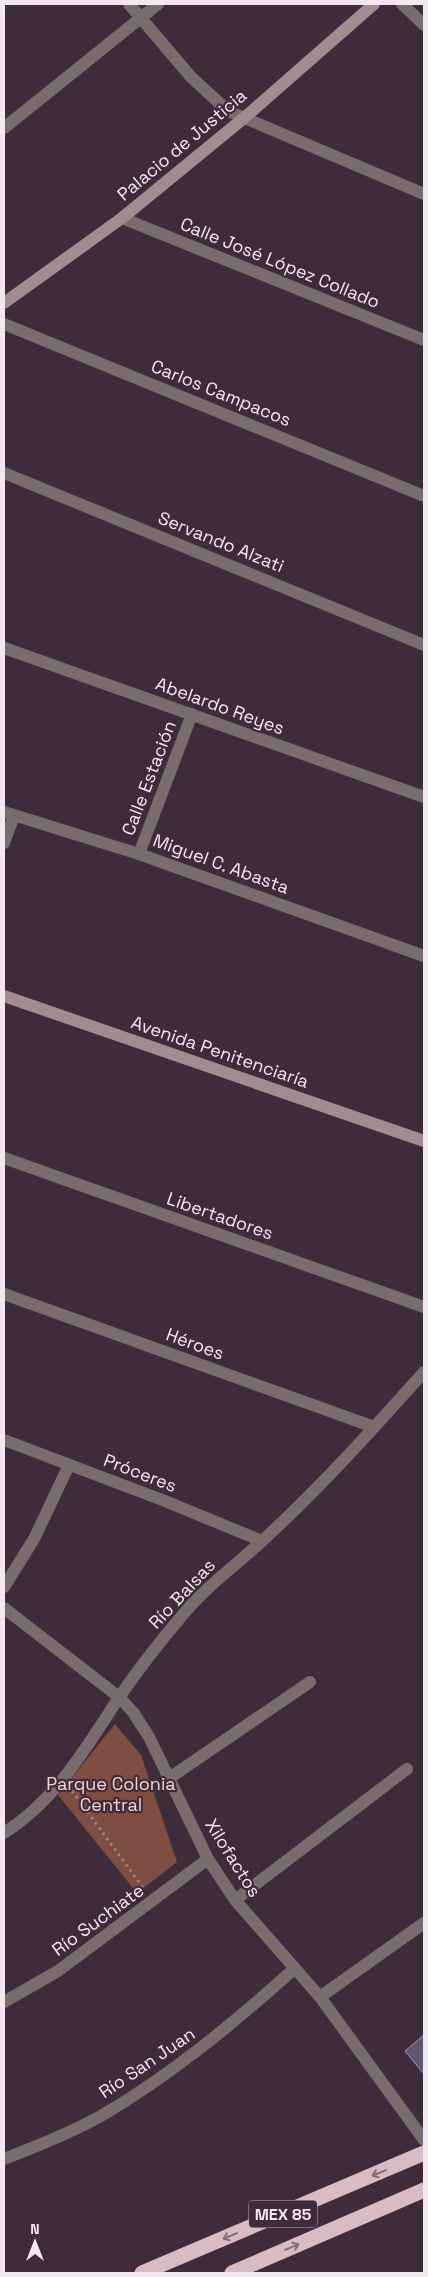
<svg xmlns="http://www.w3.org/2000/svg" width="428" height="2277" viewBox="0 0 428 2277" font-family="'Space Grotesk',sans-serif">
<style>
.green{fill:#804d43}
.building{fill:#5e576f;stroke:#a099b3}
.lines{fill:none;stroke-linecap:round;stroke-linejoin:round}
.path{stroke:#928391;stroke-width:3;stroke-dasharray:2.5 4;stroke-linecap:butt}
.street{stroke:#796c6f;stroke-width:12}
.secondary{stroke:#a08c91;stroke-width:12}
.highway{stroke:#dabac3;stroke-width:15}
.oneway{stroke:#846c79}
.labels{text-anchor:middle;stroke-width:4.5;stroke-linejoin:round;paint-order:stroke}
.shield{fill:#3e2c3d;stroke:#bdafbc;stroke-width:1}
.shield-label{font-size:16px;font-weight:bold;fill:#f3e7f2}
.street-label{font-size:18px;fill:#f3e7f2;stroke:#3e2c3d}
.park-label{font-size:18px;fill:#fbd3cb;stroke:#3e2c3d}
</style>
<rect width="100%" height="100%" fill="#3e2c3d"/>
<!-- green -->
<polygon class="green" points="115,1724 141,1755 177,1862 137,1893 58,1795"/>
<!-- building -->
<polygon class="building" points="424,2035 424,2074 405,2051"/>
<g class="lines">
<!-- path -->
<polyline class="path" points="72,1791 144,1889"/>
<!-- street -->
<g class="street">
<polyline points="129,4 191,77 228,111 424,194"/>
<polyline points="402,4 424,25"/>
<polyline points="4,128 158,4"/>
<polyline points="122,218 424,340"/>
<polyline points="4,324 424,496"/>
<polyline points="4,473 424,645"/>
<polyline points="4,648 424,797"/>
<polyline points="4,812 139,854 424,956"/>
<polyline points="4,843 14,816"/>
<polyline points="139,854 192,714"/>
<polyline points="4,1158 424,1307"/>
<polyline points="4,1294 374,1427"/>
<polyline points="4,1440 165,1501 262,1541"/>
<polyline points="4,1587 34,1539 69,1465"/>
<polyline points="4,1608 119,1697 133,1712 149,1737 208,1859 235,1900 320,1997 424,2140"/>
<polyline points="168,1779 310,1682"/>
<path d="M 4,1833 C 55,1801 86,1748 118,1699 C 137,1671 158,1644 180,1618 C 204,1588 234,1567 262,1541 C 320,1488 372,1430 424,1372"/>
<polyline points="235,1900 407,1769"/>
<polyline points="320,1997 424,1923"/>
<polyline points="4,2002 58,1971 208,1859"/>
<path d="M 4,2159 C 37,2146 70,2133 101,2116 C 171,2075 234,2023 294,1969"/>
</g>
<!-- secondary -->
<g class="secondary">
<polyline points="4,303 122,218 244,118 374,4"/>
<polyline points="4,996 424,1141"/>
</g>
<!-- highway -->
<g class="highway">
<polyline points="142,2273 424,2153"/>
<polyline points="232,2273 424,2190"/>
</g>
</g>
<!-- one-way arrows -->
<defs><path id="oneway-shaft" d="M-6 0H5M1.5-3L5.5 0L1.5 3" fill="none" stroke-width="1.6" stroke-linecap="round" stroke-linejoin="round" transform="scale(1.25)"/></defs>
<g class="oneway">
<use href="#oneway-shaft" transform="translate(379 2173) rotate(157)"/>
<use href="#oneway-shaft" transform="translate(230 2236) rotate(157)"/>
<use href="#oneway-shaft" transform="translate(292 2247) rotate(-23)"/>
</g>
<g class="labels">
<!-- shield labels -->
<rect class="shield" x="249" y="2200.5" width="68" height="27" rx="4"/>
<g class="shield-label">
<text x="283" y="2220">MEX 85</text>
</g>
<!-- street labels -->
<g class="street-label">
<text transform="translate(182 145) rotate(-40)" y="6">Palacio de Justicia</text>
<text transform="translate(280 263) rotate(22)" y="6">Calle José López Collado</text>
<text transform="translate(221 393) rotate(22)" y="6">Carlos Campacos</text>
<text transform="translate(221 542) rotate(22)" y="6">Servando Alzati</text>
<text transform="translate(220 706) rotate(20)" y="6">Abelardo Reyes</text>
<text transform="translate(149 778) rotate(-69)" y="6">Calle Estación</text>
<text transform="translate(221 864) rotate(20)" y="6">Miguel C. Abasta</text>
<text transform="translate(220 1052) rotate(19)" y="6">Avenida Penitenciaría</text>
<text transform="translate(220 1216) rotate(19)" y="6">Libertadores</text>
<text transform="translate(195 1344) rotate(20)" y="6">Héroes</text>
<text transform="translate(140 1473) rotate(21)" y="6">Próceres</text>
<text transform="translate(182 1594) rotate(-47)" y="6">Río Balsas</text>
<text transform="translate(233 1858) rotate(58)" y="6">Xilofactos</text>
<text transform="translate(98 1920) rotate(-36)" y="6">Río Suchiate</text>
<text transform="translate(147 2063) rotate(-34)" y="6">Río San Juan</text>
</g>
<!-- park labels -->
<g class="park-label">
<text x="111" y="1790">Parque Colonia<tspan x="111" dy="21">Central</tspan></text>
</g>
</g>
<!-- border -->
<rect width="428" height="2277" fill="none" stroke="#f3e7f2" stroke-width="10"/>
<!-- north arrow -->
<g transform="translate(35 2242)" stroke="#3e2c3d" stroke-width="4" paint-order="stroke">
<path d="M0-4L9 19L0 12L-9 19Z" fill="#f3e7f2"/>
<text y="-8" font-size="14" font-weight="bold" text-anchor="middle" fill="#f3e7f2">N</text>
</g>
</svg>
